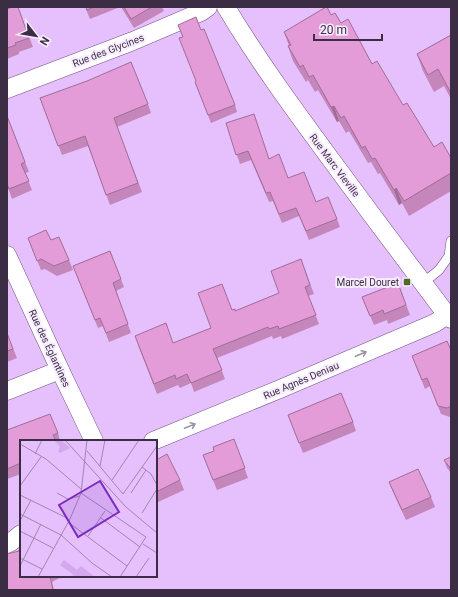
<svg xmlns="http://www.w3.org/2000/svg" width="458" height="597" viewBox="0 0 458 597" font-family="Roboto,sans-serif">
<style>
.lines{fill:none;stroke-linecap:round;stroke-linejoin:round}
.lane-casing{stroke:#735287;stroke-width:10}
.street-casing{stroke:#735287;stroke-width:19}
.lane{stroke:#fff;stroke-width:9}
.street{stroke:#fff;stroke-width:18}
.wall{fill:#c486bb}
.shaded-wall{fill:#a06d98}
.building{fill:#e49cd9;stroke:#a06d98}
.oneway{stroke:#9d96a2}
.poi-dot{fill:#496d26;stroke:#f8ecff;stroke-width:1.5}
.labels{text-anchor:middle;stroke-width:4;stroke-linejoin:round;paint-order:stroke}
.street-label{font-size:10px;fill:#3b2d44;stroke:#f8ecff}
.poi-label{font-size:10px;fill:#3b2d44;stroke:#f8ecff;text-anchor:end}
.inset-road{fill:none;stroke:#a185b2;stroke-width:1}
.view{fill:#7b2cbf;fill-opacity:0.15;stroke:#7b2cbf;stroke-width:2}
.inset-edge{fill:none;stroke:#3b2d44;stroke-width:2}
</style>
<rect width="100%" height="100%" fill="#e5c0fc"/>
<g class="lines">
<!-- lane casing -->
<g class="lane-casing">
<polyline id="lane" points="423,283 439,270 449,256 451,241"/>
</g>
<!-- street casing -->
<g class="street-casing">
<g id="street">
<path d="M 226,7 C 257,59 293,108 329,157 C 368,210 407,262 447,315 L 451,319"/>
<polyline points="7,89 133,41 201,12 208,7"/>
<polyline points="7,255 60,370 94,441"/>
<polyline points="7,391 60,370"/>
<polyline points="153,441 280,389 435,323 447,315"/>
<polyline points="7,544 11,542 21,534"/>
</g>
</g>
<!-- lane -->
<use href="#lane" class="lane"/>
<!-- street -->
<use href="#street" class="street"/>
</g>
<!-- wall -->
<g class="wall">
<polygon points="18,7 33,47 19,52 19,54 7,59 7,9"/>
<polygon points="85,7 120,7 90,19"/>
<polygon points="121,7 162,7 164,11 134,28"/>
<polygon points="331,15 341,23 434,147 451,158 451,191 409,216 402,203 399,205 380,173 378,174 371,162 368,163 349,131 346,133 339,121 337,122 318,90 315,92 308,80 306,82 293,61 288,46 289,46 284,32"/>
<polygon points="201,30 235,105 237,112 211,123 195,82 196,81"/>
<polygon points="451,35 451,99 444,86 434,92 423,71 417,54"/>
<polygon points="40,98 148,104 151,113 117,127 142,192 110,205 88,146 62,155"/>
<polygon points="7,116 29,172 25,173 32,190 12,199 7,185"/>
<polygon points="226,123 269,158 288,178 316,202 337,219 340,227 309,240 299,216 282,223 273,201 269,202 251,160 240,164"/>
<polygon points="28,238 51,240 69,260 73,270 57,276 45,269 41,270"/>
<polygon points="110,251 124,287 116,291 131,333 109,342 103,326 98,328 73,266"/>
<polygon points="301,259 314,294 308,296 319,324 282,339 281,336 273,339 272,336 217,358 225,379 194,392 191,383 180,388 178,385 157,394 138,345 173,343 211,328 232,310 235,311 279,293"/>
<polygon points="398,283 410,315 388,324 387,320 374,325 362,297"/>
<polygon points="7,333 17,358 7,362"/>
<polygon points="451,350 451,416 450,417 441,414 430,386 425,389 412,356"/>
<polygon points="288,415 353,422 356,431 303,453"/>
<polygon points="7,430 58,433 60,441 21,441 21,474 7,479"/>
<polygon points="234,439 248,478 217,490 207,465 214,451"/>
<polygon points="451,457 451,473 447,468 444,460"/>
<polygon points="156,460 180,480 184,490 156,503"/>
<polygon points="389,482 431,497 435,507 406,520 393,492"/>
<polygon points="21,576 63,576 52,582 54,590 7,590"/>
</g>
<!-- shaded-wall -->
<g class="shaded-wall">
<polygon points="334,106 339,121 337,122 331,107"/>
<polygon points="396,188 402,203 399,205 394,190"/>
</g>
<!-- building -->
<g class="building">
<polygon points="13,7 18,7 29,38 15,43 16,45 7,48 7,9"/>
<polygon points="86,7 94,7 87,10"/>
<polygon points="124,7 152,7 131,19"/>
<polygon points="326,7 327,7 331,15 335,13 341,23 348,19 372,64 377,61 403,105 407,103 434,147 442,142 451,158 451,173 404,201 396,188 394,190 375,158 372,159 365,146 362,148 344,116 341,118 334,106 331,107 313,75 309,77 303,65 300,67 288,46 291,45 284,32"/>
<polygon points="196,17 201,30 204,29 235,105 208,115 195,82 196,81 179,38 183,37 178,25"/>
<polygon points="451,35 451,93 438,69 428,75 417,54"/>
<polygon points="131,62 148,104 114,118 138,183 106,195 85,136 58,146 40,98 87,81"/>
<polygon points="254,114 269,159 279,154 288,178 304,172 316,202 328,197 337,219 306,231 296,208 279,214 270,192 266,193 248,151 236,155 226,123"/>
<polygon points="7,116 25,162 21,164 29,181 9,189 7,184"/>
<polygon points="46,230 51,240 59,237 69,260 54,266 41,259 37,261 28,238"/>
<polygon points="110,251 121,279 113,283 128,324 106,333 100,318 95,320 73,266"/>
<polygon points="301,259 310,285 305,287 316,315 279,329 278,326 269,329 268,327 213,349 222,370 191,383 187,374 176,379 175,375 154,384 135,336 166,323 173,343 211,328 198,293 222,284 232,310 235,309 235,311 279,293 271,271"/>
<polygon points="398,283 406,305 384,314 383,310 370,316 362,297"/>
<polygon points="7,333 13,349 7,351"/>
<polygon points="447,341 451,350 451,406 447,408 438,406 427,378 422,380 412,356"/>
<polygon points="341,393 353,422 299,443 288,415"/>
<polygon points="50,414 58,433 53,435 56,441 21,441 21,463 7,469 7,430"/>
<polygon points="234,439 245,468 213,480 203,455 214,451 213,447"/>
<polygon points="167,454 180,480 156,492 156,460"/>
<polygon points="451,457 451,469 444,460"/>
<polygon points="418,469 431,497 402,510 389,482"/>
<polygon points="21,549 21,576 50,576 53,590 7,590 7,554 19,551 19,550"/>
</g>
<!-- one-way arrows -->
<defs><path id="oneway-shaft" d="M-6 0H5M1.5-3L5.5 0L1.5 3" fill="none" stroke-width="1.6" stroke-linecap="round" stroke-linejoin="round"/></defs>
<g class="oneway">
<use href="#oneway-shaft" transform="translate(361 354) rotate(-23)"/>
<use href="#oneway-shaft" transform="translate(190 426) rotate(-22)"/>
</g>
<!-- markers -->
<rect class="poi-dot" x="403" y="278" width="8" height="8" rx="2"/>
<g class="labels">
<!-- street labels -->
<g class="street-label">
<text transform="translate(108 50) rotate(-21)" y="4">Rue des Glycines</text>
<text transform="translate(335 165) rotate(53)" y="4">Rue Marc Vieville</text>
<text transform="translate(50 348) rotate(65)" y="4">Rue des Églantines</text>
<text transform="translate(301 380) rotate(-23)" y="4">Rue Agnès Deniau</text>
</g>
<!-- poi labels -->
<g class="poi-label">
<text x="399" y="286">Marcel Douret</text>
</g>
</g>
<!-- overview -->
<g transform="translate(20 440)">
<rect width="137" height="137" fill="#e5c0fc"/>
<path d="M 34,0 L 41,0 L 50,8 L 40,13 L 38,11 L 40,7 ZM 44,120 L 57,130 L 61,126 L 75,137 L 50,137 L 54,135 L 40,125 Z" fill="#d3a8ee"/>
<path class="inset-road" d="M 45,0 L 106,67 L 137,93M 0,4 L 26,19 L 61,49M 67,11 L 103,54 L 137,6M 15,14 L 22,0M 80,26 L 85,0M 122,27 L 131,34 L 137,45M 92,40 L 119,0M 0,46 L 21,17M 37,53 L 48,59 L 60,56M 61,53 L 126,97 L 100,137M 111,53 L 126,30M 0,55 L 47,78M 122,73 L 137,49M 0,74 L 41,95 L 72,123 L 92,137M 81,78 L 120,107M 0,81 L 11,60M 48,82 L 107,126M 0,91 L 33,108M 68,96 L 85,71M 123,104 L 137,113M 0,118 L 22,129M 0,126 L 21,84M 18,137 L 50,79 L 61,53 L 67,0M 116,137 L 129,118"/>
<path class="view" d="M 80,41 L 99,72 L 58,97 L 39,65 Z"/>
<rect width="137" height="137" class="inset-edge"/>
</g>
<!-- border -->
<rect width="458" height="597" fill="none" stroke="#3b2d44" stroke-width="16"/>
<!-- north arrow -->
<g transform="translate(36 36) rotate(121)" stroke="#f8ecff" stroke-width="3" paint-order="stroke">
<path d="M0-3L7 15L0 10L-7 15Z" fill="#3b2d44"/>
<text y="-6" font-size="11" font-weight="bold" text-anchor="middle" fill="#3b2d44">N</text>
</g>
<!-- scale -->
<path d="M314 34v6h68v-6" fill="none" stroke="#3b2d44" stroke-width="2"/>
<text x="320" y="34" font-size="12" fill="#3b2d44" stroke="#f8ecff" stroke-width="3" paint-order="stroke">20 m</text>
</svg>
